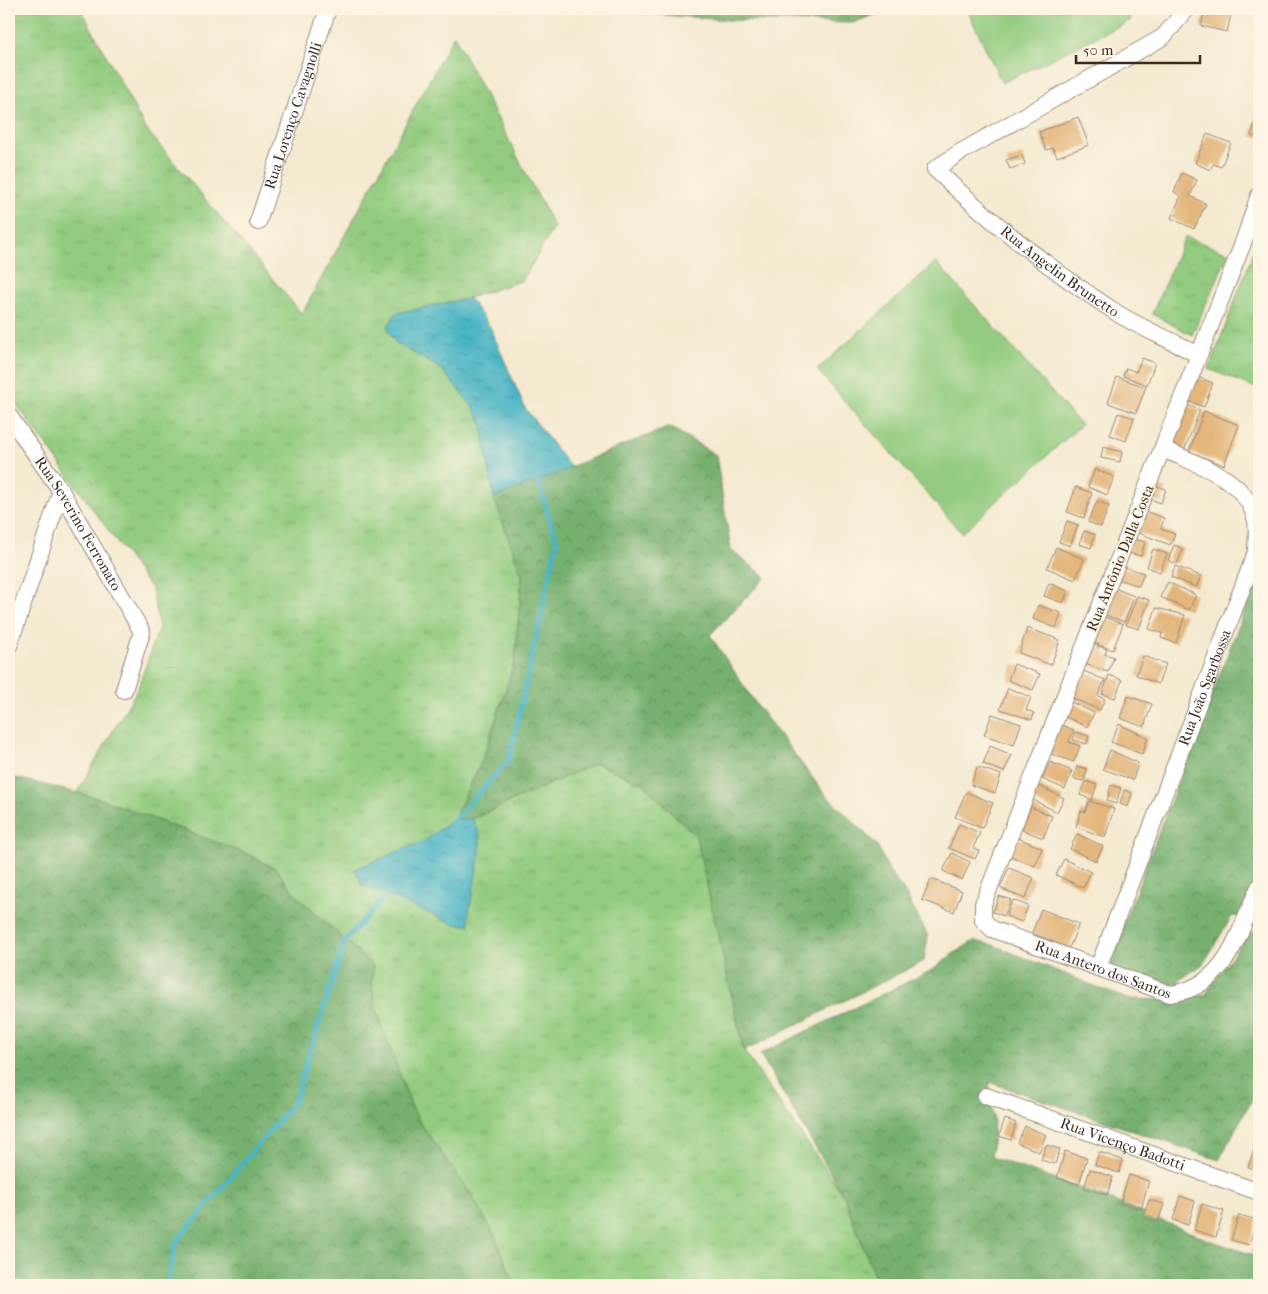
<svg xmlns="http://www.w3.org/2000/svg" width="1268" height="1294" viewBox="0 0 1268 1294" font-family="'IM FELL French Canon',serif">
<style>
.grass{fill:url(#grass-tufts);stroke:#677b4f}
.forest{fill:url(#forest-crowns);stroke:#586d46}
.pitch{fill:#93cc80;stroke:#677b4f}
.water{fill:url(#water-ripples);stroke:#427071}
.lines{fill:none;stroke-linecap:round;stroke-linejoin:round}
.stream{stroke:#48b5c4;stroke-width:5}
.building{fill:#e3b67b}
.minor-casing{stroke:#988a77;stroke-width:18}
.minor{stroke:#fff;stroke-width:16}
.labels{text-anchor:middle;stroke-width:4;stroke-linejoin:round;paint-order:stroke}
.street-label{font-size:15px;fill:#3b2a1e;stroke:#fcf5e5}
</style>
<defs>
<pattern id="grass-tufts" width="24" height="20" patternUnits="userSpaceOnUse" patternTransform="scale(1.25)"><rect width="24" height="20" fill="#93cc80"/><path d="M3 7l-1-3M5 7V3M7 7l1-3M15 17l-1-3M17 17v-4M19 17l1-3" fill="none" stroke="#80af6e"/></pattern>
<pattern id="forest-crowns" width="20" height="18" patternUnits="userSpaceOnUse" patternTransform="scale(1.25)"><rect width="20" height="18" fill="#76b06e"/><path d="M2 6a3 3 0 1 1 6 0M12 15a3 3 0 1 1 6 0" fill="none" stroke="#628f5a"/></pattern>
<pattern id="water-ripples" width="26" height="14" patternUnits="userSpaceOnUse" patternTransform="scale(1.25)"><rect width="26" height="14" fill="#48b5c4"/><path d="M2 4q2-2 4 0t4 0M15 11q2-2 4 0t4 0" fill="none" stroke="#3d939f"/></pattern>
</defs>
<rect width="100%" height="100%" fill="#fcf5e5"/>
<filter id="ink" filterUnits="userSpaceOnUse"><feTurbulence type="fractalNoise" baseFrequency=".02" numOctaves="2"/><feDisplacementMap in="SourceGraphic" scale="10" xChannelSelector="R" yChannelSelector="G"/><feConvolveMatrix kernelMatrix="1 2 1 2 8 2 1 2 1" color-interpolation-filters="sRGB"/></filter>
<filter id="wash" filterUnits="userSpaceOnUse"><feTurbulence type="fractalNoise" baseFrequency=".0096" numOctaves="4" result="noise"/><feDisplacementMap in="SourceGraphic" scale="20" xChannelSelector="R" yChannelSelector="G"/><feGaussianBlur stdDeviation="1.12" result="paint"/><feColorMatrix in="noise" values="0 0 0 0 0 0 0 0 0 0 0 0 0 0 0 0 0 1.4 0 .05"/><feComposite in="paint" operator="in"/></filter>
<g filter="url(#wash)">
<rect width="100%" height="100%" fill="#f4ead0"/>
<!-- grass -->
<g class="grass">
<polygon points="9,9 81,9 145,128 302,314 454,35 554,227 523,280 469,298 396,343 440,368 474,408 482,424 494,498 522,575 515,661 484,756 454,819 472,819 596,763 642,783 696,836 744,1051 844,1196 878,1285 515,1285 494,1234 472,1196 420,1123 410,1103 377,1012 372,987 373,966 296,895 276,869 247,854 101,799 77,793 138,688 159,627 152,590 9,394"/>
<polygon points="1259,228 1259,389 1209,369 1252,256"/>
<polygon points="1185,237 1229,253 1192,335 1152,314"/>
</g>
<!-- forest -->
<g class="forest">
<polygon points="631,9 891,9 852,23 729,20 636,13"/>
<path d="M 670,427 L 716,455 L 731,550 L 766,577 L 710,635 L 756,704 L 824,793 L 877,845 L 890,873 L 904,891 L 928,936 L 924,961 L 744,1051 L 696,836 L 642,783 L 596,763 L 472,819 L 454,819 L 484,756 L 515,661 L 522,576 L 494,498 C 553,475 611,449 670,427 Z"/>
<polygon points="1259,495 1259,917 1232,916 1203,964 1171,986 1104,974 1254,586 1259,528 1253,504"/>
<polygon points="9,776 101,799 247,854 276,869 296,895 373,966 372,987 377,1012 410,1103 420,1123 472,1196 494,1234 515,1285 9,1285"/>
<polygon points="1259,928 1259,1086 1219,1160 989,1082 994,1122 991,1157 1104,1197 1209,1240 1259,1257 1259,1285 878,1285 844,1196 760,1054 936,968 951,955 974,941 993,945 1127,999 1171,1000 1205,995 1244,939"/>
</g>
<!-- pitch -->
<g class="pitch">
<polygon points="967,9 1126,9 1131,20 1002,83"/>
<polygon points="936,262 1081,425 962,533 817,370"/>
</g>
<!-- water -->
<g class="water">
<polygon points="469,298 490,327 525,408 571,468 494,498 482,424 474,408 440,368 396,343 387,328 396,313"/>
<polygon points="454,819 472,819 480,834 480,852 468,918 470,925 454,924 362,885 355,869 424,841"/>
</g>
<g class="lines">
<!-- stream -->
<g class="stream">
<polyline points="451,824 509,760 557,542 536,475"/>
<polyline points="167,1285 176,1242 294,1102 345,941 390,891"/>
</g>
</g>
<g id="blocks">
<!-- building -->
<g class="building">
<polygon points="1205,9 1232,9 1227,32 1201,26"/>
<polygon points="1259,107 1259,138 1251,136"/>
<polygon points="1078,117 1089,145 1057,157 1053,148 1046,150 1039,132"/>
<polygon points="1207,134 1231,143 1221,167 1213,164 1210,170 1195,163"/>
<polygon points="1022,155 1025,164 1010,169 1006,160"/>
<polygon points="1182,173 1197,180 1190,196 1206,204 1194,229 1171,218 1181,196 1174,192"/>
<polygon points="1142,358 1155,363 1147,385 1123,376 1126,368 1136,372"/>
<polygon points="1117,377 1146,387 1136,413 1108,403"/>
<polygon points="1198,377 1213,383 1204,407 1189,401"/>
<polygon points="1184,404 1200,410 1184,451 1168,445"/>
<polygon points="1204,411 1239,425 1224,465 1189,452"/>
<polygon points="1118,413 1134,418 1126,441 1110,435"/>
<polygon points="1103,447 1122,452 1120,462 1101,458"/>
<polygon points="1095,469 1114,477 1107,495 1088,487"/>
<polygon points="1155,485 1166,489 1161,503 1150,499"/>
<polygon points="1076,487 1092,493 1084,518 1067,512"/>
<polygon points="1097,501 1109,506 1101,527 1088,522"/>
<polygon points="1142,510 1164,518 1161,529 1175,534 1170,545 1134,531"/>
<polygon points="1067,521 1078,525 1070,546 1059,542"/>
<polygon points="1084,531 1095,535 1091,548 1079,544"/>
<polygon points="1133,539 1145,542 1141,556 1129,553"/>
<polygon points="1174,545 1183,549 1177,564 1168,560"/>
<polygon points="1056,547 1084,559 1075,580 1047,568"/>
<polygon points="1153,549 1167,554 1160,572 1147,567"/>
<polygon points="1121,566 1144,573 1139,586 1117,579"/>
<polygon points="1175,566 1201,576 1196,587 1171,577"/>
<polygon points="1168,582 1196,595 1189,610 1160,597"/>
<polygon points="1049,583 1068,591 1063,603 1044,596"/>
<polygon points="1112,587 1134,596 1125,622 1102,614"/>
<polygon points="1137,596 1149,600 1139,629 1126,625"/>
<polygon points="1038,605 1061,613 1056,628 1033,619"/>
<polygon points="1156,608 1185,615 1176,643 1161,638 1162,633 1149,629"/>
<polygon points="1102,616 1123,624 1113,650 1092,642"/>
<polygon points="1027,628 1060,640 1051,665 1019,653"/>
<polygon points="1092,644 1107,649 1105,654 1114,657 1108,672 1085,664"/>
<polygon points="1143,656 1166,664 1158,684 1136,675"/>
<polygon points="1014,664 1040,674 1033,690 1008,680"/>
<polygon points="1079,669 1105,680 1098,696 1105,699 1100,710 1070,697"/>
<polygon points="1109,675 1122,680 1115,698 1102,694"/>
<polygon points="1008,688 1031,697 1026,710 1034,713 1032,720 1000,709"/>
<polygon points="1128,696 1152,704 1144,727 1120,718"/>
<polygon points="1069,701 1094,713 1087,727 1062,715"/>
<polygon points="992,714 1021,724 1014,745 984,735"/>
<polygon points="1059,724 1074,730 1069,742 1080,746 1074,762 1048,753"/>
<polygon points="1119,724 1148,738 1142,754 1111,742"/>
<polygon points="1075,732 1089,736 1087,744 1073,740"/>
<polygon points="990,746 1012,755 1004,772 983,764"/>
<polygon points="1110,750 1138,763 1133,780 1103,769"/>
<polygon points="1050,762 1072,771 1065,789 1042,779"/>
<polygon points="1077,766 1087,769 1084,781 1074,779"/>
<polygon points="977,767 1001,775 995,793 971,785"/>
<polygon points="1086,781 1097,785 1092,800 1080,795"/>
<polygon points="1037,785 1064,798 1057,812 1031,799"/>
<polygon points="1111,785 1121,788 1116,804 1107,801"/>
<polygon points="1124,790 1132,793 1128,807 1120,804"/>
<polygon points="966,792 993,803 982,828 955,817"/>
<polygon points="1089,801 1114,809 1105,837 1076,827 1081,811 1085,812"/>
<polygon points="1031,807 1052,816 1043,838 1021,829"/>
<polygon points="959,824 980,833 973,848 979,851 975,859 949,848"/>
<polygon points="1077,834 1103,846 1096,861 1070,849"/>
<polygon points="1018,838 1042,848 1035,866 1010,856"/>
<polygon points="952,853 970,862 962,880 943,871"/>
<polygon points="1064,859 1091,872 1083,888 1056,875"/>
<polygon points="1009,868 1034,878 1025,899 1000,888"/>
<polygon points="931,879 962,891 954,912 922,900"/>
<polygon points="999,896 1011,900 1004,916 993,912"/>
<polygon points="1013,900 1028,906 1022,922 1006,916"/>
<polygon points="1041,909 1079,924 1069,948 1032,933"/>
<polygon points="1005,1119 1016,1123 1011,1140 999,1136"/>
<polygon points="1025,1126 1046,1135 1039,1152 1017,1143"/>
<polygon points="1259,1135 1259,1171 1248,1167"/>
<polygon points="1046,1145 1060,1149 1055,1164 1041,1160"/>
<polygon points="1065,1151 1087,1158 1079,1184 1057,1178"/>
<polygon points="1099,1152 1123,1160 1119,1173 1095,1165"/>
<polygon points="1090,1169 1113,1177 1107,1195 1084,1188"/>
<polygon points="1129,1175 1149,1181 1141,1209 1120,1203"/>
<polygon points="1180,1196 1195,1201 1188,1225 1173,1220"/>
<polygon points="1149,1200 1164,1204 1158,1222 1143,1217"/>
<polygon points="1202,1204 1224,1211 1216,1237 1194,1230"/>
<polygon points="1239,1215 1257,1220 1249,1245 1231,1240"/>
<polygon points="1259,1230 1259,1251 1253,1249"/>
</g>
</g>
</g>
<g filter="url(#ink)">
<use href="#blocks" fill-opacity="0" stroke="#988a77" stroke-width="1"/>
<g class="lines">
<!-- minor casing -->
<g class="minor-casing">
<g id="minor">
<path id="s1" d="M 1187,9 L 1163,37 L 959,153 L 935,169 C 991,222 1052,271 1117,313 C 1142,329 1172,340 1198,355"/>
<path id="s2" d="M 1259,195 L 1243,243 L 983,904 L 983,920 L 992,929 L 1170,994 C 1227,987 1238,933 1259,887"/>
<path id="s3" d="M 258,222 L 328,9"/>
<path id="s4" d="M 9,416 L 61,491 L 142,632 L 124,690"/>
<polyline points="9,646 61,491"/>
<path id="s5" d="M 1098,968 L 1256,552 C 1256,543 1258,531 1256,521 C 1247,478 1198,465 1163,449"/>
<path id="s6" d="M 986,1096 L 1259,1192"/>
</g>
</g>
<!-- minor -->
<use href="#minor" class="minor"/>
</g>
</g>
<g class="labels">
<!-- street labels -->
<g class="street-label">
<text dy="5" stroke="none"><textPath href="#s3" startOffset="112">Rua Lorenço Cavagnolli</textPath></text>
<text dy="5" stroke="none"><textPath href="#s1" startOffset="462">Rua Angelin Brunetto</textPath></text>
<text dy="5" stroke="none"><textPath href="#s4" startOffset="128">Rua Severino Ferronato</textPath></text>
<text transform="translate(1120 558) rotate(-68)" y="5">Rua Antônio Dalla Costa</text>
<text dy="5" stroke="none"><textPath href="#s5" startOffset="300">Rua João Sgarbossa</textPath></text>
<text dy="5" stroke="none"><textPath href="#s2" startOffset="908">Rua Antero dos Santos</textPath></text>
<text dy="5" stroke="none"><textPath href="#s6" startOffset="145">Rua Vicenço Badotti</textPath></text>
</g>
</g>
<!-- margin -->
<rect width="1268" height="1294" fill="none" stroke="#fcf5e5" stroke-width="30"/>
<!-- scale -->
<path d="M1076 55v8h124v-8" fill="none" stroke="#3b2a1e" stroke-width="2.5"/>
<text x="1083" y="55" font-size="15" fill="#3b2a1e" stroke="#fcf5e5" stroke-width="4" paint-order="stroke">50 m</text>
</svg>
